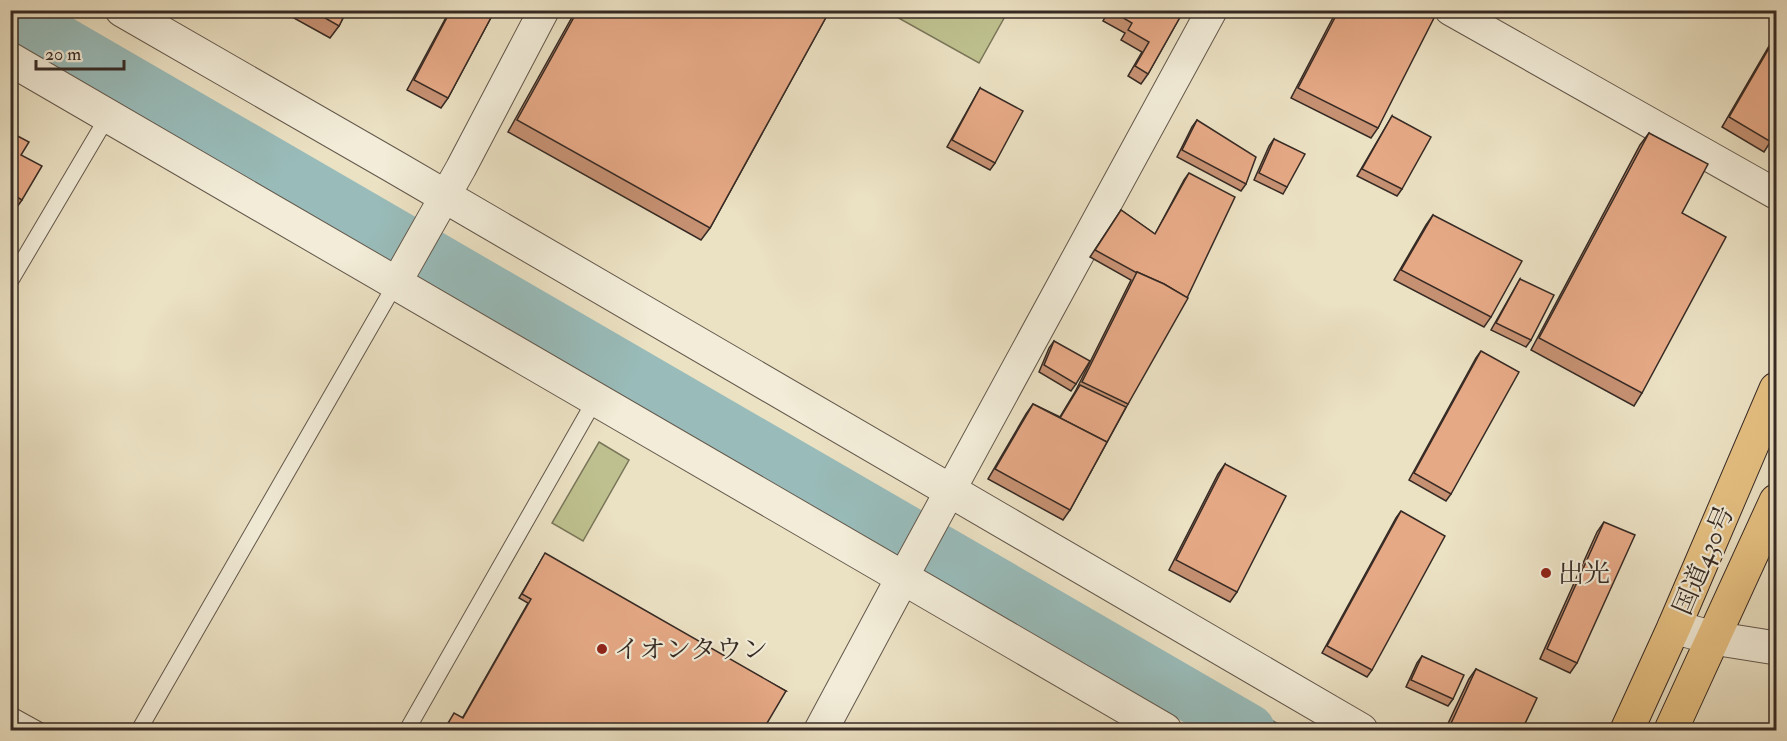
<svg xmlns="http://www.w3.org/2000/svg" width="1787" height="741" viewBox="0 0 1787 741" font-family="'IM FELL Double Pica','Noto Serif JP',serif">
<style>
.green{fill:#bec18f;stroke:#7a765a;stroke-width:1.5}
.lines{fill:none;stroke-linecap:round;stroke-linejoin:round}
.stream{stroke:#71827e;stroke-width:9}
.river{stroke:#99bcba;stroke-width:52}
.service-casing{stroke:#63584c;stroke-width:17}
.minor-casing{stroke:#63584c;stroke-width:32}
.tertiary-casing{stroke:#63584c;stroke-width:35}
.trunk-casing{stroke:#362a24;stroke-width:35}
.service{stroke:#f2ecd8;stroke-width:15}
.minor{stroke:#f2ecd8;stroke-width:30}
.tertiary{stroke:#f2ecd8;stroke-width:33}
.trunk{stroke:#e6c082;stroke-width:33}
.wall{fill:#c69173;stroke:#362a24;stroke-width:1.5}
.building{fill:#e6a986;stroke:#362a24;stroke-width:1.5}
.poi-dot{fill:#8f2418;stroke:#f2ecd8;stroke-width:2}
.labels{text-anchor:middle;stroke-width:4.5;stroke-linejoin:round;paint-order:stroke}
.street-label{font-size:26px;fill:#362a24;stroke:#f2ecd8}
.poi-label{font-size:26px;fill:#362a24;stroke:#f2ecd8;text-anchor:start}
</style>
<rect width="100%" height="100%" fill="#ebe1c3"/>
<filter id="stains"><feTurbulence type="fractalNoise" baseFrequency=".00333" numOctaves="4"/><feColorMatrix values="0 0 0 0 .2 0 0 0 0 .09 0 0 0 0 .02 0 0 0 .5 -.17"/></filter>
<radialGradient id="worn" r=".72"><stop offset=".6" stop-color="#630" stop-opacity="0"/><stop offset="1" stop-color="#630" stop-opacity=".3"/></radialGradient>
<!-- green -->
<g class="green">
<polygon points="886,11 1008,11 979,63"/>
<polygon points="599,442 629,460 583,541 552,523"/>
</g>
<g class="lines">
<!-- stream -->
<polyline class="stream" points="45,10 478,260 1281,730"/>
<!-- river -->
<polyline class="river" points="10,12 1249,730"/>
<!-- service casing -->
<g class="service-casing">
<g id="service">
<polyline points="10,282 108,116"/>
<polyline points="10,714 39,730"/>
<polyline points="139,730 396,283"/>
<polyline points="407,730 595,400"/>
</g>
</g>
<!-- minor casing -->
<g class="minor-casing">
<g id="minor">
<polyline points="1450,10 1776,194"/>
<polyline points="396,283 461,168 544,10"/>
<polyline points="902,579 1212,10"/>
</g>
</g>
<!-- tertiary casing -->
<g class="tertiary-casing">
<g id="tertiary">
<polyline points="122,10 393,166 1361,730"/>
<polyline points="10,59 1165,730"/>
<polyline points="1674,627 1713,638 1776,648"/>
<polyline points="821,730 902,579"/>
</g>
</g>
<!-- trunk casing -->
<g class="trunk-casing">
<g id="trunk">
<polyline points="1627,730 1674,627 1776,389"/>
<polyline points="1671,730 1776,501"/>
</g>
</g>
<!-- service -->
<use href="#service" class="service"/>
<!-- minor -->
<use href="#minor" class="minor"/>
<!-- tertiary -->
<use href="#tertiary" class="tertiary"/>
<!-- trunk -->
<use href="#trunk" class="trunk"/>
</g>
<!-- wall -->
<g class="wall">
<polygon points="296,10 347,10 339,26 330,38 292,17"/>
<polygon points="450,10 495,10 448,98 441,108 407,90"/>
<polygon points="576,10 830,10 710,228 701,240 508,132"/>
<polygon points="1109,10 1184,10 1148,74 1141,84 1128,76 1142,52 1121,40 1125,33 1103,21"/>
<polygon points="1337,10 1429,10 1378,128 1371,138 1291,98"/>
<polygon points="1776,34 1776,133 1764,152 1722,127"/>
<polygon points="980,88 995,163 990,170 947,147 976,95"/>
<polygon points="1392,116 1402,189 1397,196 1357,176"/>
<polygon points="1197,120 1246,184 1241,191 1177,157 1192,127"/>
<polygon points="10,132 21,155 22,200 17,207 10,203"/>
<polygon points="1649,133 1682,213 1642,393 1634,406 1531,350 1640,145"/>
<polygon points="1274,139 1287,187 1283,194 1254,180 1269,146"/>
<polygon points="1189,173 1128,404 1070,510 1063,520 988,479 1026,414 1033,404 1060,417 1075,392 1131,280 1090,257 1121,210 1155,234 1184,180"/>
<polygon points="1433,215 1491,317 1484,327 1394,280 1426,225"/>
<polygon points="1520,279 1531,340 1526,347 1491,330"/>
<polygon points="1054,341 1076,384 1071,391 1039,372 1049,348"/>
<polygon points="1481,351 1451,494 1446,501 1409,480 1476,358"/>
<polygon points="1225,464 1237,592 1230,602 1169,570 1218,474"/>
<polygon points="1401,511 1372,670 1367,677 1322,653 1396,518"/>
<polygon points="1604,522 1577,663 1570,673 1540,659 1597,532"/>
<polygon points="543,557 786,691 443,730 463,717 528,603 519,598"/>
<polygon points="1422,656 1453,699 1448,706 1406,687 1417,663"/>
<polygon points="1476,669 1522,730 1445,730 1469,679"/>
</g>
<!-- building -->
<g class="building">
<polygon points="311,10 347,10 339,26"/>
<polygon points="451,10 495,10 448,98 414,80"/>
<polygon points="578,10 830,10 710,228 517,120"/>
<polygon points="1110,10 1184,10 1148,74 1135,66 1149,42 1128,30 1132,23"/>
<polygon points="1339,10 1429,10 1436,14 1378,128 1298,88"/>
<polygon points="1776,36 1776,133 1771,142 1729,117"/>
<polygon points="980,88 1023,111 995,163 952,140"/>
<polygon points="1392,116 1431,137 1402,189 1362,169"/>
<polygon points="1197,120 1256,157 1246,184 1182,150"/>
<polygon points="10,132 29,142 21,155 42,166 22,200 10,193"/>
<polygon points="1649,133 1708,164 1682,213 1726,237 1642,393 1539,338"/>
<polygon points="1274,139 1305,154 1287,187 1259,173"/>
<polygon points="1189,173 1235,197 1187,298 1164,284 1137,272 1137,273 1095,250 1121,210 1155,234"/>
<polygon points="1433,215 1522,261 1491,317 1401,270"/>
<polygon points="1137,272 1164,284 1188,298 1128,404 1082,382"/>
<polygon points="1520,279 1554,295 1531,340 1496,323"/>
<polygon points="1054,341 1090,361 1076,384 1044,365"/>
<polygon points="1481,351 1519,372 1451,494 1414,473"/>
<polygon points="1080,385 1126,407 1107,442 1060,418"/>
<polygon points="1033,404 1107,442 1070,510 995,469"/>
<polygon points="1225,464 1286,496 1237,592 1176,560"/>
<polygon points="1401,511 1445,536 1372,670 1327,646"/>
<polygon points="1604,522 1635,535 1577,663 1547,649"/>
<polygon points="545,553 786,691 763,730 444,730 454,713 463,718 531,599 522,594"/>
<polygon points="1422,656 1464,675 1453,699 1411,680"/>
<polygon points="1476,669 1537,698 1522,730 1448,730"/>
</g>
<!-- markers -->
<g class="poi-dot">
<circle cx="1546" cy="573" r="6"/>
<circle cx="602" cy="649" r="6"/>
</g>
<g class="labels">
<!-- street labels -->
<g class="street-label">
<text transform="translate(1703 560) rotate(-67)" y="9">国道430号</text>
</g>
<!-- poi labels -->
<g class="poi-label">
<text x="1558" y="582">出光</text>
<text x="614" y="658">イオンタウン</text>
</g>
</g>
<!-- margin -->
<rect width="1787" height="741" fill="none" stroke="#ebe1c3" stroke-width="36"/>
<rect x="12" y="12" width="1763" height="717" fill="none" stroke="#362a24" stroke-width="3"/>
<rect x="18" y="18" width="1751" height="705" fill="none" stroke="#362a24" stroke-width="1.5"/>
<!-- scale -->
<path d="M36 60v9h88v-9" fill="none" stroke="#362a24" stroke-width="3"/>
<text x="45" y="60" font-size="18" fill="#362a24" stroke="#f2ecd8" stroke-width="4.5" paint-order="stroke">20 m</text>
<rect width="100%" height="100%" filter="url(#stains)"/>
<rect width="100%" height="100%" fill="url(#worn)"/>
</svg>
